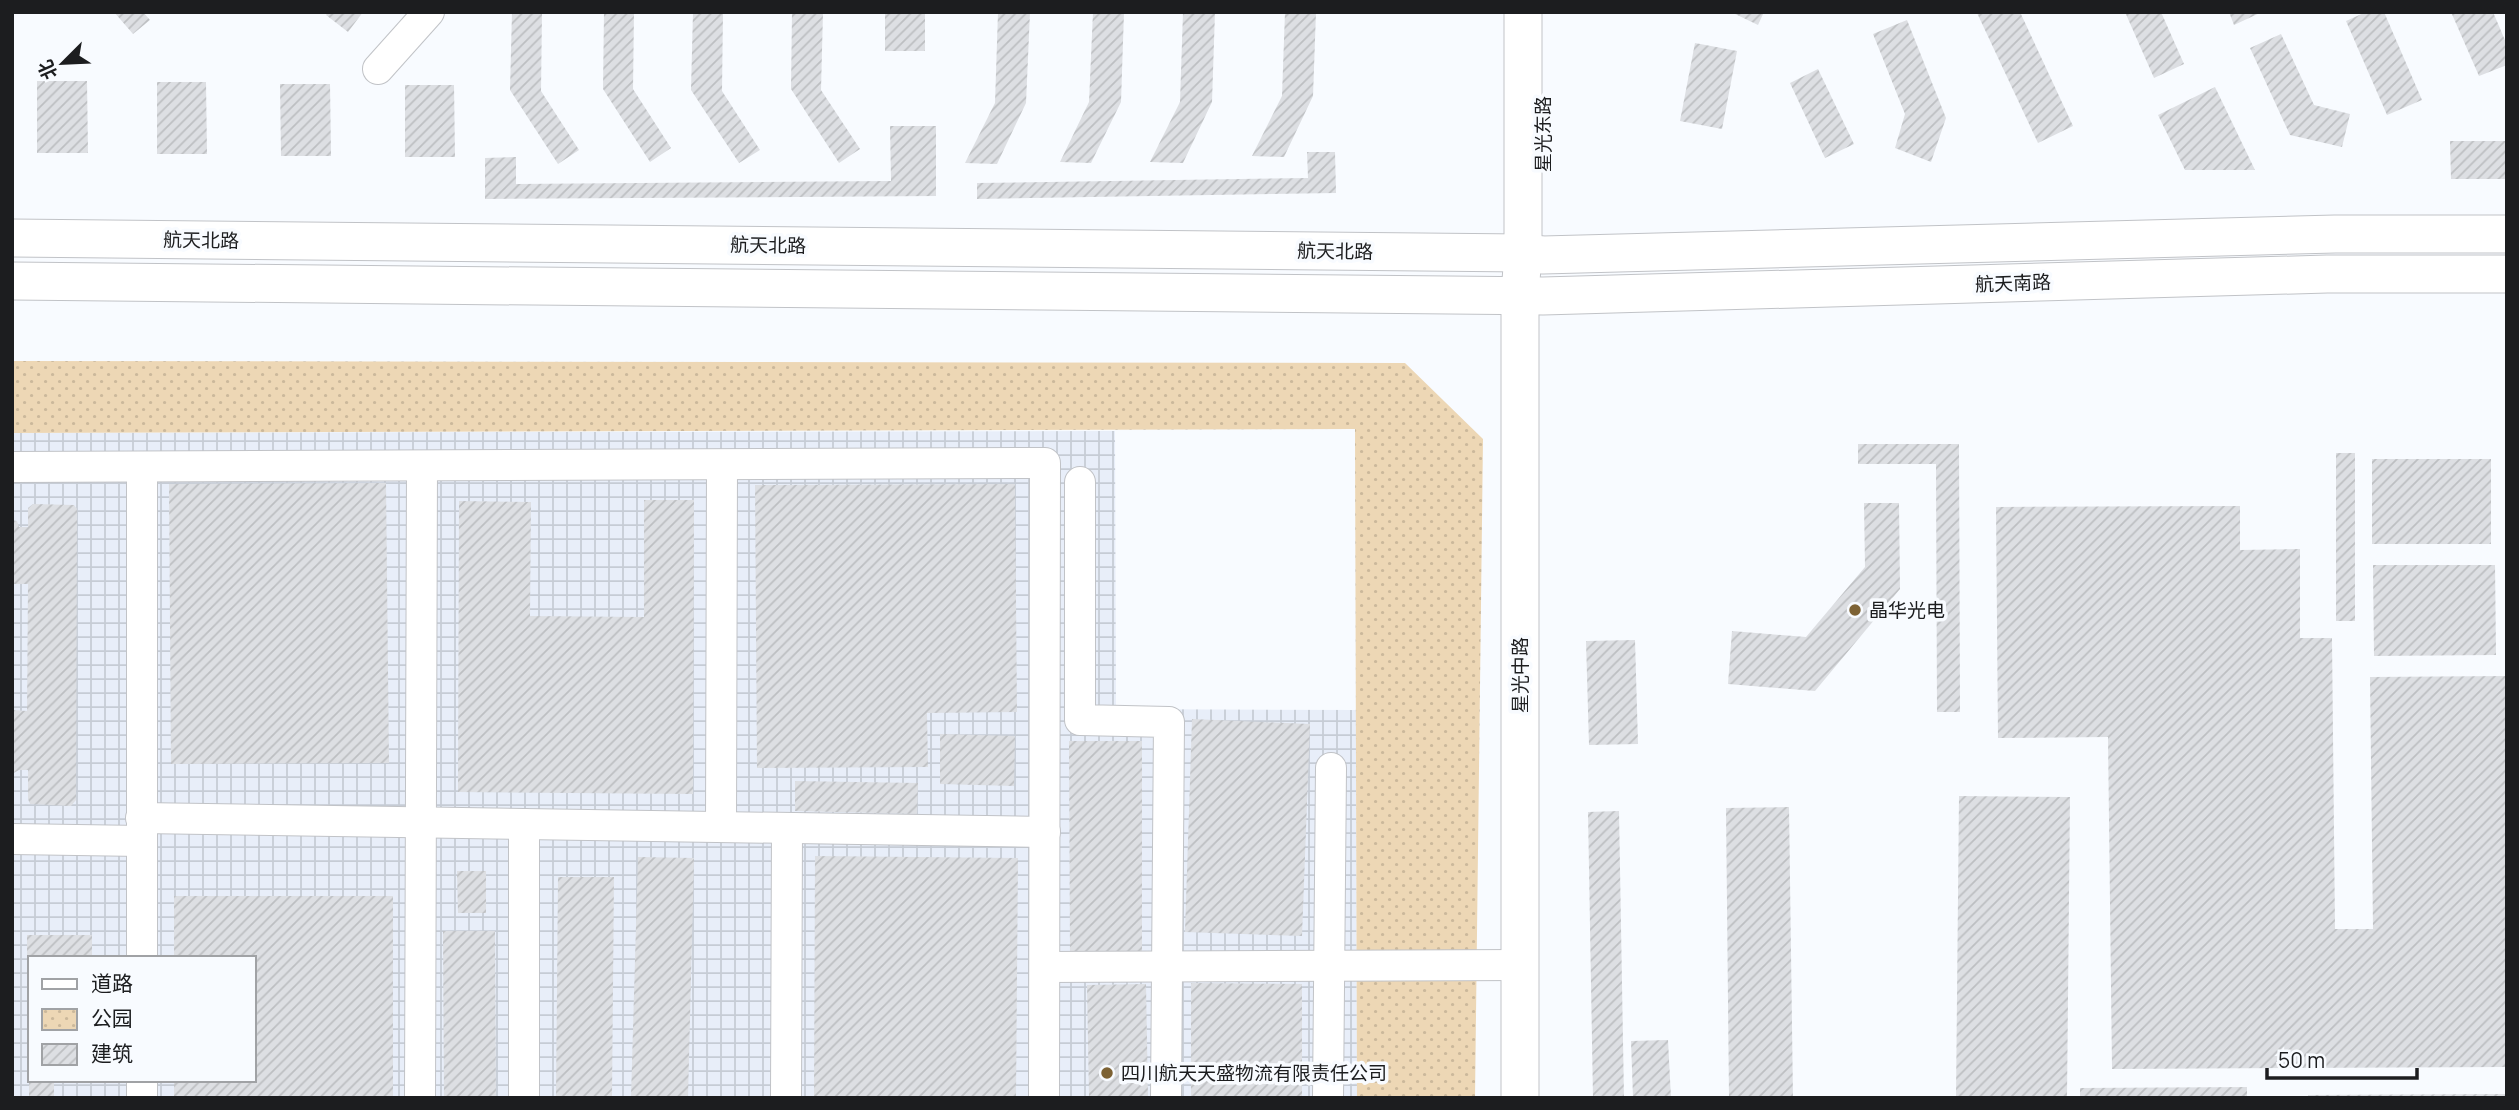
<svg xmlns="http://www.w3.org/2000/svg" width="2519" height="1110" viewBox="0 0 2519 1110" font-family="Manrope,'Noto Sans SC',sans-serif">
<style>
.industrial{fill:url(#industrial-grid);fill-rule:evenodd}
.park{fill:url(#park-dots)}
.building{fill:url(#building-hatch)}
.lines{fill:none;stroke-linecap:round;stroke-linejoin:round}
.minor-casing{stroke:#c1c3c7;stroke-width:32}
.major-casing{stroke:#c1c3c7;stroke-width:39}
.minor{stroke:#fff;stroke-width:30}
.major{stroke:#fff;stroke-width:37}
.poi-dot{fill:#7d6234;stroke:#f8fbff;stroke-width:2.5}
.labels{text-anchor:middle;stroke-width:7;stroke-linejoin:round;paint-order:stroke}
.street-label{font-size:19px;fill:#1c1d1f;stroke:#f8fbff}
.poi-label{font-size:19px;fill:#1c1d1f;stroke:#f8fbff;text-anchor:start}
</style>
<defs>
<pattern id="industrial-grid" width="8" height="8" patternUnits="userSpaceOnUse" patternTransform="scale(1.75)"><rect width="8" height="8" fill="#e8eef9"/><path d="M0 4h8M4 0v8" fill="none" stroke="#c6ccd5"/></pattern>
<pattern id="park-dots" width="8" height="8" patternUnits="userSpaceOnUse" patternTransform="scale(1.75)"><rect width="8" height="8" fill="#edd7b5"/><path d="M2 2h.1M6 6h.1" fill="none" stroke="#cbb89b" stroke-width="1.8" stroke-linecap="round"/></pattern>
<pattern id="building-hatch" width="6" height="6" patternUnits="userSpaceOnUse" patternTransform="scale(1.75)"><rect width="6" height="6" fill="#dddfe3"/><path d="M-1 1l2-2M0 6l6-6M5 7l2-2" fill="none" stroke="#bdbfc2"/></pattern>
</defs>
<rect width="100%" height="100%" fill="#f8fbff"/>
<!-- industrial -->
<path class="industrial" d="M 1115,431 L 1116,709 L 1356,710 L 1357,1098 L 12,1098 L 12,433 ZM 30,958 L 254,958 L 254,1080 L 30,1080 Z"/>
<!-- park -->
<polygon class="park" points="12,361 1405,363 1483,439 1475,1098 1357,1098 1355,429 12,433"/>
<!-- building -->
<g class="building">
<polygon points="114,12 143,12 150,20 133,34"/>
<polygon points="328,12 363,12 348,32 326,15"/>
<polygon points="512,12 542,12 541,91 579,150 558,164 510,90"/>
<polygon points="604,12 634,12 633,89 671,148 650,162 603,89"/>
<polygon points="693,12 723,12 722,91 760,150 739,163 691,90"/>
<polygon points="792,12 823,12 821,90 860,149 839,163 791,89"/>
<rect x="885" y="12" width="40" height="39"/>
<polygon points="998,12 1030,12 1026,103 997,164 965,163 995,103"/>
<polygon points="1093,12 1124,12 1121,102 1091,163 1060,162 1089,102"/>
<polygon points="1183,12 1215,12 1212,102 1183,163 1150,162 1180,102"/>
<polygon points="1285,12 1316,12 1313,96 1284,157 1252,156 1282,96"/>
<polygon points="1731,12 1764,12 1758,25"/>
<polygon points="2020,12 2073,126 2038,143 1977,13"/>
<polygon points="2125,12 2161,12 2184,64 2154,78"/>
<polygon points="2229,12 2262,12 2234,25"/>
<polygon points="2366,12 2384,12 2422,100 2387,115 2346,21"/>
<polygon points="2451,12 2493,12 2507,45 2507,65 2479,76"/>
<polygon points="1907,20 1946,118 1931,162 1895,148 1905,114 1873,34"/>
<polygon points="2281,34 2314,105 2350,114 2342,147 2290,135 2250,48"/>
<polygon points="1695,43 1737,51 1722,129 1680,121"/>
<polygon points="1818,69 1854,144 1825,158 1790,83"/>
<polygon points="37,81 87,81 88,153 37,153"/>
<polygon points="157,82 206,82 207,154 157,154"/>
<polygon points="280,84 330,84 331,156 281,156"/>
<polygon points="405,85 454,85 455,157 405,157"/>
<polygon points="2215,87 2255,170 2185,170 2158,115"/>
<polygon points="890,126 936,126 936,196 485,199 485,158 516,157 516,184 891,181"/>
<polygon points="2450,141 2507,141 2507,179 2451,179"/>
<polygon points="1307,152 1335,152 1336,193 977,199 977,183 1308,178"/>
<polygon points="1858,444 1959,444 1960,712 1937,712 1936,464 1858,464"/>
<rect x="2336" y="453" width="19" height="168"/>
<rect x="2372" y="459" width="119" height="85"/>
<polygon points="386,483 389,763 171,764 169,484"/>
<polygon points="1015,484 1017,712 927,713 928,767 757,768 755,485"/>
<polygon points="644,500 694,500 693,794 458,792 459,501 531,502 530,616 644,617"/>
<polygon points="1864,503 1899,503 1900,589 1815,691 1728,684 1732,631 1806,637 1865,567"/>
<polygon points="33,504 74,505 77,509 76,800 71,806 30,804 28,799 28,770 19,770 12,774 12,710 27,711 28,584 12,584 12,520 17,521 19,527 28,527 28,508"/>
<polygon points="2240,506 2240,550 2300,549 2300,638 2332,638 2335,929 2373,929 2370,677 2507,676 2507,1067 2112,1069 2108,737 1998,738 1996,507"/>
<polygon points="2373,565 2495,565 2496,655 2374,656"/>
<polygon points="1635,640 1638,744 1589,745 1586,641"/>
<polygon points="1192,719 1310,724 1302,936 1185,932"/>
<polygon points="940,734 1015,736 1014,786 940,784"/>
<polygon points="1069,741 1142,741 1142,956 1070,956"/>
<polygon points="795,781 918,783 917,814 795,811"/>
<polygon points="1959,796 2070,797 2067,1098 1956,1098"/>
<polygon points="1789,807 1793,1098 1729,1098 1726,808"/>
<polygon points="1619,811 1624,1098 1593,1098 1588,812"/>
<polygon points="815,856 1018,858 1016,1098 814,1098"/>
<polygon points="638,857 694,858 688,1098 631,1098"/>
<polygon points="457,871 486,871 486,913 458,913"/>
<polygon points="558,877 614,877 612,1098 556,1098"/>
<polygon points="174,896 393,896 393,1098 174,1098 174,1080 254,1080 254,958 174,958"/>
<polygon points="443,931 495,931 496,1098 444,1098"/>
<polygon points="27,935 92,935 92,958 30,958 30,966 27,966"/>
<polygon points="1191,983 1302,984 1302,1098 1191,1098"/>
<polygon points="1146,984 1148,1098 1089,1098 1087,985"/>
<polygon points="1668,1040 1671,1098 1633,1098 1631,1041"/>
<rect x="29" y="1080" width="25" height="18"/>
<polygon points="2247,1087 2247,1098 2080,1098 2080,1088"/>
<polygon points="2507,1094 2507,1098 2308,1098 2308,1095"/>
</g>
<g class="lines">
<!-- minor casing -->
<g class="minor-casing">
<g id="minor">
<polyline points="378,69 429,12"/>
<polyline points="12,467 1045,463 1044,1098"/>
<polyline points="1080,482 1080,720 1169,722 1166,1098"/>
<polyline points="141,818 1045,832"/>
<polyline points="721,827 722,465"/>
<polyline points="12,839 141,841"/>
<polyline points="142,958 142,468"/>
<polyline points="1045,967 1521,965"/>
<polyline points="142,1080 142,1098"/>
<polyline points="420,1098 422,466"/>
<polyline points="524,1098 524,824"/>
<polyline points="786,1098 787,828"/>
<polyline points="1328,1098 1331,768"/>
</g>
</g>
<!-- major casing -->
<g class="major-casing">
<g id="major">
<polyline points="12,238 1523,253 1543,255 2335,234 2507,234"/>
<polyline points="12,281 1543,296 2327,274 2507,274"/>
<polyline points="1520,1098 1520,295 1523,253 1523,12"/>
</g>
</g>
<!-- minor -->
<use href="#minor" class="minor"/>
<!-- major -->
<use href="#major" class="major"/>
</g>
<!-- markers -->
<g class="poi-dot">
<circle cx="1855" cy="610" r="7"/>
<circle cx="1107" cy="1073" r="7"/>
</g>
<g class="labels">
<!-- street labels -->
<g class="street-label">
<text transform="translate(1543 134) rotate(-90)" y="7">星光东路</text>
<text transform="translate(201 240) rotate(1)" y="7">航天北路</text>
<text transform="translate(768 245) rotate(1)" y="7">航天北路</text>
<text transform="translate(1335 251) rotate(1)" y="7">航天北路</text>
<text transform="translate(2013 283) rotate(-2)" y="7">航天南路</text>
<text transform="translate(1520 675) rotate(-90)" y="7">星光中路</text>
</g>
<!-- poi labels -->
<g class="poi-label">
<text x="1869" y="617">晶华光电</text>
<text x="1121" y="1080">四川航天天盛物流有限责任公司</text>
</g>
</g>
<!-- border -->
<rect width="2519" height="1110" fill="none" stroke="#1c1d1f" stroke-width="28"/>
<!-- legend -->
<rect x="28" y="956" width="228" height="126" fill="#f8fbff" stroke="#a0a2a5" stroke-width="2"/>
<rect x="42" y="979" width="35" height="10" fill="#ffffff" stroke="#a0a2a5" stroke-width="2"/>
<text x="91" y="991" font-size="21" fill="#1c1d1f">道路</text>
<rect x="42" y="1009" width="35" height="21" fill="url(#park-dots)" stroke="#a0a2a5" stroke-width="2"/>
<text x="91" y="1026" font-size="21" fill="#1c1d1f">公园</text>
<rect x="42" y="1044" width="35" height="21" fill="url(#building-hatch)" stroke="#a0a2a5" stroke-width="2"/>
<text x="91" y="1061" font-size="21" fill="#1c1d1f">建筑</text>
<!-- north arrow -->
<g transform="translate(63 63) rotate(246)" stroke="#f8fbff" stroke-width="5" paint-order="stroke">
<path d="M0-5L12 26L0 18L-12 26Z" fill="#1c1d1f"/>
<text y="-10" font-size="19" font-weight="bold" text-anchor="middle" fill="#1c1d1f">北</text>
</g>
<!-- scale -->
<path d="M2267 1068v10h150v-10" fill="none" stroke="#1c1d1f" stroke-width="3.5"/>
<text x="2278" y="1068" font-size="21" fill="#1c1d1f" stroke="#f8fbff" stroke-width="5" paint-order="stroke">50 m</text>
</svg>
